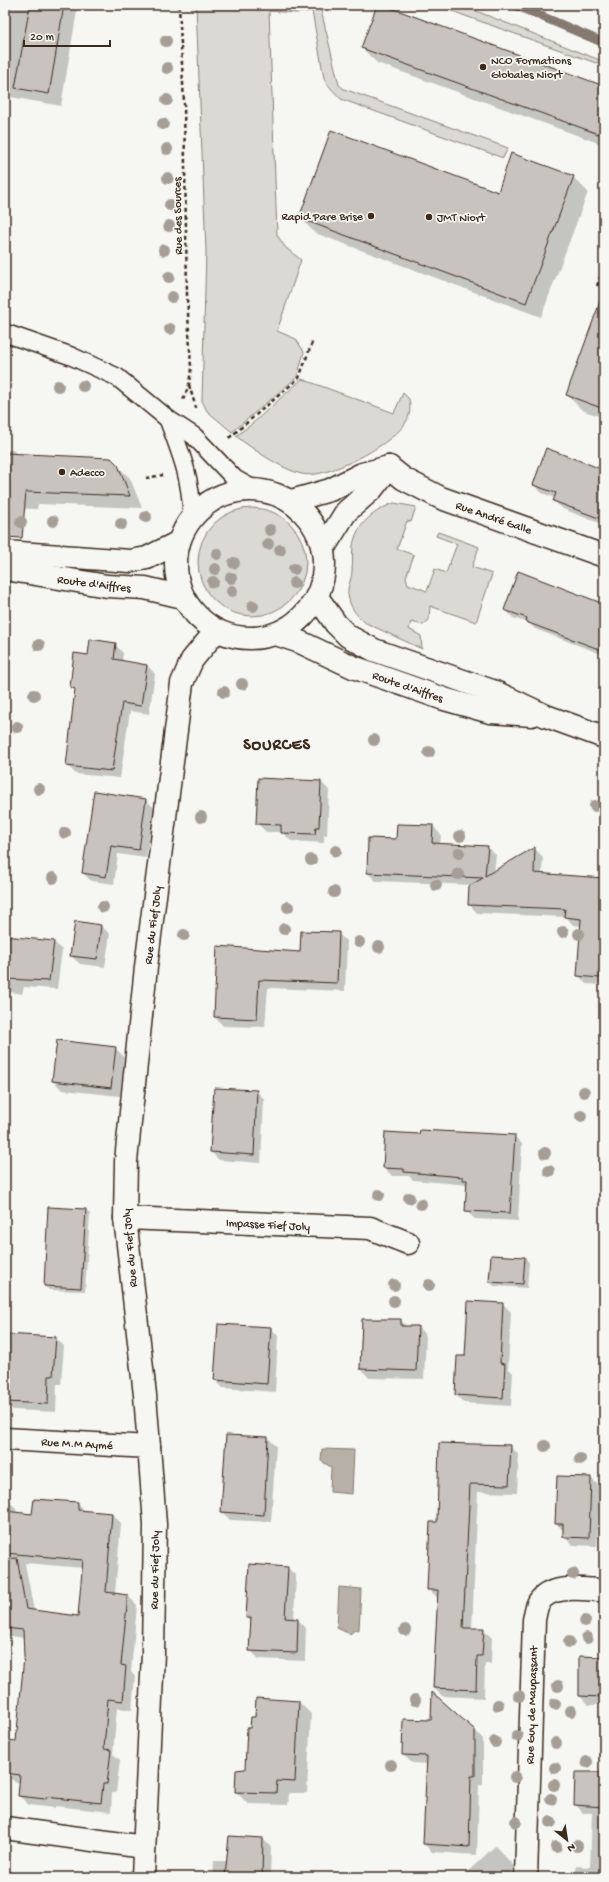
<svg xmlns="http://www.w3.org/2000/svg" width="609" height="1882" viewBox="0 0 609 1882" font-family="'Gochi Hand',sans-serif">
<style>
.green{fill:#dad9d3;stroke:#8a8278}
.water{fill:#b6b0a9;stroke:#857a71}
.shadow{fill:#0003;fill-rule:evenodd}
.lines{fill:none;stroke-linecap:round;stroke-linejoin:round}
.stream{stroke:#857a71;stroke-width:9}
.building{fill:#c8c3be;stroke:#3b2a1e}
.lane-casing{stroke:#3b2a1e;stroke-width:20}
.street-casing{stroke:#3b2a1e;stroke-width:25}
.secondary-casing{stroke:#3b2a1e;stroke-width:25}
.path{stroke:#3b2a1e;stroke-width:2.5;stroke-dasharray:4 3;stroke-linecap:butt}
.lane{stroke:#f6f6f2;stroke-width:17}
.street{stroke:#f6f6f2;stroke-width:22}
.secondary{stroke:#f6f6f2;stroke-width:22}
.tree{fill:#a59e96}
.poi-dot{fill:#3b2a1e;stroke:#f6f6f2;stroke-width:1.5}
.labels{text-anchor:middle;stroke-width:3.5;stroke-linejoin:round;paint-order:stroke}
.poi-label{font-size:12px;fill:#3b2a1e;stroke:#f6f6f2;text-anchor:start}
.street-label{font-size:12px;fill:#3b2a1e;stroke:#f6f6f2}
.district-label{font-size:16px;font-weight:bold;letter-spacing:1px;fill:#3b2a1e;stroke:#f6f6f2}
</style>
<rect width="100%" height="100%" fill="#f6f6f2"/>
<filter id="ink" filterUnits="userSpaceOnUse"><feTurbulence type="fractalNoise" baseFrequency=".025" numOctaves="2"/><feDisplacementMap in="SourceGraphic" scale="8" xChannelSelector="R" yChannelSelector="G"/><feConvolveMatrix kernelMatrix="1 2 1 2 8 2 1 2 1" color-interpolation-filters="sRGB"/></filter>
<g filter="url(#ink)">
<!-- green -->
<g class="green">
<polygon points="196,5 320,6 339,85 344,89 508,148 503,158 341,99 328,85 324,78 312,11 296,13 269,11 277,235 285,247 301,260 277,331 296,339 304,352 297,377 232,432 207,411 202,401 206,251"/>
<polygon points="435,5 461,5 602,61 596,63"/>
<path d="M 302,379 L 394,413 L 403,393 L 409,399 C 411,409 410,417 404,425 C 390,445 326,480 302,474 C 283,470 251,448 236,436 L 253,423 Z"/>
<path d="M 394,503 L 416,507 L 411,522 L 407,521 L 397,549 L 414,555 L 406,577 L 408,584 L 427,591 L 435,569 L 446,573 L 457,544 L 436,536 L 438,532 L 479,547 L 472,567 L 492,574 L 476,622 L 430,606 L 429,620 L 423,625 L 411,622 L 409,629 L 421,636 L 422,649 L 366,623 C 355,615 347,603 348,589 C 349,583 352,577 352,571 C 353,562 352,554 353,546 C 356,524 375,510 394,503 Z"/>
<circle cx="252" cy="562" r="54"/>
</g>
<!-- water -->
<g class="water">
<polygon points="322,1449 354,1450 352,1494 330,1492 331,1467 321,1461"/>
<polygon points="339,1587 361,1589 359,1630 356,1629 350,1634 337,1628"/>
</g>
<!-- shadow -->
<g class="shadow">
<polygon points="5,5 78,5 61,106 5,96"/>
<polygon points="378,5 604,87 604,145 377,63 362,48"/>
<polygon points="573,177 588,192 541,317 315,233 300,218 499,193"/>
<polygon points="604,278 604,288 602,285"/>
<polygon points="604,295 604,418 582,410 567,395"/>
<polygon points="5,450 13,450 17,455 110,459 130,478 142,508 38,504 37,509 5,508"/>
<polygon points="604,470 604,525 563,509 554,501 555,498 542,493 534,485"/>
<polygon points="604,605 604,655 535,629 529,623 513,618 505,609"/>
<polygon points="115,644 123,653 122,662 147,665 155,674 149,714 130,711 120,778 76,774 68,766 76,691 71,686 89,656"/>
<polygon points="321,782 329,790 327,835 324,835 324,843 291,841 282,832 266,832 257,823"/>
<polygon points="95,793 146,800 154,808 146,858 118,854 114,884 91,881 83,873"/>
<polygon points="433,826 441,835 440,844 487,847 496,855 494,872 535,849 543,857 542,875 604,880 604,985 586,984 578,975 581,926 573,925 566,917 477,913 469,904 473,885 376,881 368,873 397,840"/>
<polygon points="76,922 101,926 110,934 105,967 80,964 71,956"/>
<polygon points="338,933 347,942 345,991 268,988 265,1027 223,1026 215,1017 218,947 301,953"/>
<polygon points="5,937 54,942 62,950 57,989 24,987 22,994 5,991"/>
<polygon points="115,1048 124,1057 120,1096 62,1090 53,1081"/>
<polygon points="256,1091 264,1099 261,1163 219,1160 211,1152"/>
<polygon points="514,1136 522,1144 518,1221 475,1219 466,1211 468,1185 413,1180 409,1176 392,1176 384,1167"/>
<polygon points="49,1208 86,1210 90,1214 85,1291 49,1290 45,1286"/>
<polygon points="524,1258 529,1262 527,1288 494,1286 490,1282"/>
<polygon points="503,1304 511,1312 508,1368 513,1373 511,1406 464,1403 456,1395 466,1357"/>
<polygon points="401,1320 407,1327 418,1327 426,1336 424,1379 369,1378 361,1369"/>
<polygon points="271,1328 278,1336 275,1392 223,1388 215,1380"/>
<polygon points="5,1335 55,1338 64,1346 61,1384 57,1384 56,1412 13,1410 5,1402"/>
<polygon points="227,1436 268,1438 276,1446 271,1522 230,1520 222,1512"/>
<polygon points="440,1444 510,1446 519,1455 517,1493 478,1492 472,1629 483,1629 492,1638 491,1664 485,1664 484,1698 442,1696 434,1688 438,1598 428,1589 438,1523"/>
<polygon points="591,1478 599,1486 597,1546 573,1545 564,1537 564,1532 556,1523"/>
<path d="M 5,1498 L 16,1508 L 17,1514 L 33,1515 L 35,1500 L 78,1503 L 86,1512 L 112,1514 L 121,1523 L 115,1594 L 128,1596 L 137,1605 L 131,1672 L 135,1676 L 132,1710 L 117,1708 L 113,1754 L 120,1760 L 116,1793 L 112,1793 L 111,1812 L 55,1806 L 55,1808 L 29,1805 L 19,1796 L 21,1783 L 15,1782 L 5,1773 L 17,1742 L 25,1657 L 24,1638 L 5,1635 ZM 25,1563 L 83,1568 L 79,1617 L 34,1611 Z"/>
<polygon points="288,1568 296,1576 294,1619 298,1620 306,1628 305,1661 259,1659 250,1650 252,1622 247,1618"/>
<polygon points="580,1657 604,1658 604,1705 588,1705 580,1696"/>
<polygon points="299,1702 311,1714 307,1793 289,1793 288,1805 248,1804 236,1792 246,1770 251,1729 256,1718"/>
<polygon points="475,1730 483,1739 483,1784 479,1784 477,1855 432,1852 424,1844 428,1764 412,1763 403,1755"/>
<polygon points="604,1773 604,1877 576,1877 576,1866 590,1867 592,1813 583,1813 575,1804"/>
<polygon points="263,1839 271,1847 270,1877 213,1877 214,1861 227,1861"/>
<polygon points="495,1846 516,1868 507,1877 462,1877"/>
</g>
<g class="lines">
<!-- stream -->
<polyline class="stream" points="515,5 602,42"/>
</g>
<!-- building -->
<g class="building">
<polygon points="30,5 64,5 49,94 15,88"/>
<polygon points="377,5 383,5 604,86 604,136 361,48"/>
<polygon points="331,130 498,192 511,153 574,176 526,303 299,218"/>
<polygon points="601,299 604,300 604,409 566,395"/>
<polygon points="546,448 604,470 604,520 553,501 556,493 533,485"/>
<polygon points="5,453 111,458 118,465 130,496 26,492 22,538 5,537"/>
<polygon points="518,571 604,604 604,651 526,622 527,618 504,610"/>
<polygon points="90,639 116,643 114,659 147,665 141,706 122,703 112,771 66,766 75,689 70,687 74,653 88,655"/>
<polygon points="258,778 321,781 319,827 316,827 315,834 281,833 281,825 256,824"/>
<polygon points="94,791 146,799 139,850 111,846 106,877 82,873"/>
<polygon points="397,824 433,825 432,843 488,846 485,876 535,847 534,873 604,878 604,932 600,978 577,976 581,919 564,917 565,909 468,905 469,886 483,878 367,873 368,838 396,839"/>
<polygon points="75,921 101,925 97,959 70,956"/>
<polygon points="301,931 339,932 337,983 259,980 257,1019 214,1017 217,946 300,952"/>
<polygon points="5,936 54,941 49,981 5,979"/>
<polygon points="57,1040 116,1047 111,1088 52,1081"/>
<polygon points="214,1088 257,1090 254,1155 210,1152"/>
<polygon points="420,1130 515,1135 510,1213 465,1211 467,1180 463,1180 463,1177 404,1172 404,1169 383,1168 385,1132 419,1134"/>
<polygon points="48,1207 86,1209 81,1288 44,1286"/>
<polygon points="491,1255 525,1257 523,1284 489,1282"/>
<polygon points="468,1301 503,1303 500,1363 505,1364 503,1398 455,1395 457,1356 465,1356"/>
<polygon points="362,1319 401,1319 401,1326 418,1326 416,1371 360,1369"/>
<polygon points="218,1324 271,1327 267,1384 214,1380"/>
<polygon points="5,1334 56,1337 53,1376 49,1376 48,1404 5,1402"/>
<polygon points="226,1435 268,1437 264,1515 221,1512"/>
<polygon points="439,1443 511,1445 509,1485 470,1484 463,1628 484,1628 482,1656 477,1656 476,1690 433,1688 438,1590 427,1590 430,1522 437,1522"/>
<polygon points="557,1476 591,1477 589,1538 563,1537 563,1524 555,1524"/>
<polygon points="34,1499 78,1502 78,1510 112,1513 106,1592 128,1595 121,1665 126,1666 123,1701 108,1699 104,1749 111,1750 107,1784 103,1784 101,1803 46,1797 45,1799 18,1796 20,1775 5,1773 7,1740 16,1741 24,1657 23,1630 5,1628 5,1559 17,1558 26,1609 78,1616 83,1560 5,1553 5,1511 32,1514"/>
<polygon points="249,1564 288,1567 285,1618 298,1619 297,1653 249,1651 251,1618 246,1618"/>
<polygon points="579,1656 604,1657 604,1697 579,1696"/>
<polygon points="432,1692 475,1730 475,1776 471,1776 469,1847 423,1844 427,1756 402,1755 403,1719 431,1720"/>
<polygon points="256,1698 299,1701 295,1782 277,1781 276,1793 235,1792 236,1770 245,1769 247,1728 250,1728 251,1717 255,1717"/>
<polygon points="575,1772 604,1772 604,1807 574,1805"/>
<polygon points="229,1836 263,1838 262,1877 225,1877"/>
</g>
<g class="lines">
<!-- lane casing -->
<g class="lane-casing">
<g id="lane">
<polyline points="5,333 71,356 117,377 168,419 194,436 235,479 253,489"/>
<path d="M 168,419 C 182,456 191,478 192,517"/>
</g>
</g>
<!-- street casing -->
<g class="street-casing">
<g id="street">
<polyline points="389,467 404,479 441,498 604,556"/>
<polyline points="291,501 330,490 362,474 389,467"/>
<polyline points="323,549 346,512 372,489 389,467"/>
<polyline points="125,1218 370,1228 408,1243"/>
<polyline points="5,1439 149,1447"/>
<polyline points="5,1828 144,1847"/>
<polyline points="143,1877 153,1653 155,1524 145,1395 125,1218 126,1161 146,967 182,683 192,660 216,631"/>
<path d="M 526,1877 L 534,1620 C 535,1615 536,1607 539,1602 C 551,1583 585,1590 604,1590"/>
</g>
</g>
<!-- secondary casing -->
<g class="secondary-casing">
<g id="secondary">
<circle cx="250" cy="564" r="74"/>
<polyline points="5,552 130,561 147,558 179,542"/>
<polyline points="5,569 107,586 145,588 183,597"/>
<polyline points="317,597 336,624 348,636 374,650 495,692 546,716 604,737"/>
<polyline points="276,634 300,642 353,667 444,699 490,712 532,715"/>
</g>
</g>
<!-- path -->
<g class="path">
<polyline points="179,5 184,103 187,295 191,368 189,385 183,400"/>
<polyline points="597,286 604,267"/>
<polyline points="189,385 196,408"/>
<polyline points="229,438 299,378 313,340"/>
<polyline points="146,478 163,475"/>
</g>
<!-- lane -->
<use href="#lane" class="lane"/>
<!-- street -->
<use href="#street" class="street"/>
<!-- secondary -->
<use href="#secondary" class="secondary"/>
</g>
<!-- trees -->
<g class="tree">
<circle cx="166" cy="41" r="6"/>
<circle cx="167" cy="68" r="6"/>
<circle cx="167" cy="100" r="6"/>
<circle cx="163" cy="124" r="6"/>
<circle cx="167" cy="149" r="6"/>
<circle cx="168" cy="178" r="6"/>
<circle cx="170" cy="205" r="6"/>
<circle cx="169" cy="226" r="6"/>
<circle cx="164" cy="250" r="6"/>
<circle cx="169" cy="277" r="6"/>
<circle cx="172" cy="297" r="6"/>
<circle cx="170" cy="329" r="6"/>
<circle cx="58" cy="386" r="6"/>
<circle cx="83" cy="386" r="6"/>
<circle cx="146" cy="517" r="6"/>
<circle cx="53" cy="521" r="6"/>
<circle cx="21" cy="522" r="6"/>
<circle cx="121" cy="524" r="6"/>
<circle cx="270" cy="530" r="6"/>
<circle cx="268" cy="544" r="6"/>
<circle cx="280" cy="550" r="6"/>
<circle cx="217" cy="554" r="6"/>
<circle cx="234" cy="563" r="6"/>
<circle cx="215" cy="569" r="6"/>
<circle cx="294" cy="569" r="6"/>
<circle cx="231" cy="578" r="6"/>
<circle cx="213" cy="582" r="6"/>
<circle cx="294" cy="583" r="6"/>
<circle cx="232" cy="591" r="6"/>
<circle cx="253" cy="606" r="6"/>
<circle cx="39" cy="645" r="6"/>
<circle cx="242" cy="684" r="6"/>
<circle cx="224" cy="692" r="6"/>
<circle cx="34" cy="695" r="6"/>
<circle cx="17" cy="727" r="6"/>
<circle cx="374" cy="740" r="6"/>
<circle cx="429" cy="752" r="6"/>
<circle cx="39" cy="789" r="6"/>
<circle cx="595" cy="806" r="6"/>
<circle cx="201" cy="817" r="6"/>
<circle cx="65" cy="833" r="6"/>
<circle cx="460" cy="836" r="6"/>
<circle cx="336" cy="851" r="6"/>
<circle cx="459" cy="853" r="6"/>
<circle cx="311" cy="860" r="6"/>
<circle cx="458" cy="874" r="6"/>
<circle cx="53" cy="878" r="6"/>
<circle cx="436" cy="885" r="6"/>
<circle cx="334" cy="892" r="6"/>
<circle cx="103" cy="907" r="6"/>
<circle cx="288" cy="907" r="6"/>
<circle cx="284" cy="929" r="6"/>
<circle cx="563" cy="932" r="6"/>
<circle cx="579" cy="934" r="6"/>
<circle cx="184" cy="935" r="6"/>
<circle cx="359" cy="942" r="6"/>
<circle cx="379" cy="947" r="6"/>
<circle cx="584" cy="1092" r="6"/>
<circle cx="581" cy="1116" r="6"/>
<circle cx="545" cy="1153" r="6"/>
<circle cx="549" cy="1171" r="6"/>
<circle cx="379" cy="1195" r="6"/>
<circle cx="409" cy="1198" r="6"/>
<circle cx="421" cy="1204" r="6"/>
<circle cx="394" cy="1285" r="6"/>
<circle cx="429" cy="1285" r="6"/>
<circle cx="394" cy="1301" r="6"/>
<circle cx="545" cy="1446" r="6"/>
<circle cx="580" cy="1459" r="6"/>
<circle cx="573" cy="1574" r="6"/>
<circle cx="585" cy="1621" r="6"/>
<circle cx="405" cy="1630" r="6"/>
<circle cx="587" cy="1638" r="6"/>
<circle cx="569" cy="1642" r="6"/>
<circle cx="558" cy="1686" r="6"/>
<circle cx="519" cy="1696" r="6"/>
<circle cx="415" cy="1700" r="6"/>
<circle cx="555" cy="1704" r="6"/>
<circle cx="498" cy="1705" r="6"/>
<circle cx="571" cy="1711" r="6"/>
<circle cx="517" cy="1736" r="6"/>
<circle cx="495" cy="1742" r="6"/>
<circle cx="556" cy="1743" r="6"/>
<circle cx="587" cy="1762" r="6"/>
<circle cx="391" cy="1765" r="6"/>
<circle cx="555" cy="1768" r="6"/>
<circle cx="515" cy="1777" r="6"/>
<circle cx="554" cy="1785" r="6"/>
<circle cx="551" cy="1799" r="6"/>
<circle cx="516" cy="1822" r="6"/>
<circle cx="551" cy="1822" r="6"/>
<circle cx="577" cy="1846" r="6"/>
<circle cx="556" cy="1847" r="6"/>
</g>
</g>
<!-- markers -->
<g class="poi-dot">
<circle cx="483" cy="67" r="4"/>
<circle cx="371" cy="216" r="4"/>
<circle cx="429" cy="217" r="4"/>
<circle cx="62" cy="472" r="4"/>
</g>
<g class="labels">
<!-- poi labels -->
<g class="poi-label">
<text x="491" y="64">NCO Formations<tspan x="491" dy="14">Globales Niort</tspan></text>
<text x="363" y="220" text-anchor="end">Rapid Pare Brise</text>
<text x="437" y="221">JMT Niort</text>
<text x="70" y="476">Adecco</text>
</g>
<!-- street labels -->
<g class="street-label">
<text transform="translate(177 216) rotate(-91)" y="4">Rue des Sources</text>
<text transform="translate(494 517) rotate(19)" y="4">Rue André Galle</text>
<text transform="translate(94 583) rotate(7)" y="4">Route d'Aiffres</text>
<text transform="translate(408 686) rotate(19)" y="4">Route d'Aiffres</text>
<text transform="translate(152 925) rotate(-83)" y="4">Rue du Fief Joly</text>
<text transform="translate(268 1224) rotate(3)" y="4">Impasse Fief Joly</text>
<text transform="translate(129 1248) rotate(-95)" y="4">Rue du Fief Joly</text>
<text transform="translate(77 1443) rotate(3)" y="4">Rue M.M Aymé</text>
<text transform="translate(154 1570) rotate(-89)" y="4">Rue du Fief Joly</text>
<text transform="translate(531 1705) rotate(-88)" y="4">Rue Guy de Maupassant</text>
</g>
<!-- district labels -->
<g class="district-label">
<text x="277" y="749">SOURCES</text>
</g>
</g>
<!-- margin -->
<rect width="609" height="1882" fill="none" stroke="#f6f6f2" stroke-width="20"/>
<rect x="10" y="10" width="589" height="1862" fill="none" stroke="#3b2a1e" stroke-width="1.5" filter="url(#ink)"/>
<!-- north arrow -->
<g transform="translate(567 1840) rotate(150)" stroke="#f6f6f2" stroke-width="3" paint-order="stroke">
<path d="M0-3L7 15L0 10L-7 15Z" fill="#3b2a1e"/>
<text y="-6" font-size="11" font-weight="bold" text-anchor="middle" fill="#3b2a1e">N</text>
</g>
<!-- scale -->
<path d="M24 40v6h86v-6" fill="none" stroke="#3b2a1e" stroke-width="2"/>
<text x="30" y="40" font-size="12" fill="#3b2a1e" stroke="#f6f6f2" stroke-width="3" paint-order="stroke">20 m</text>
</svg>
